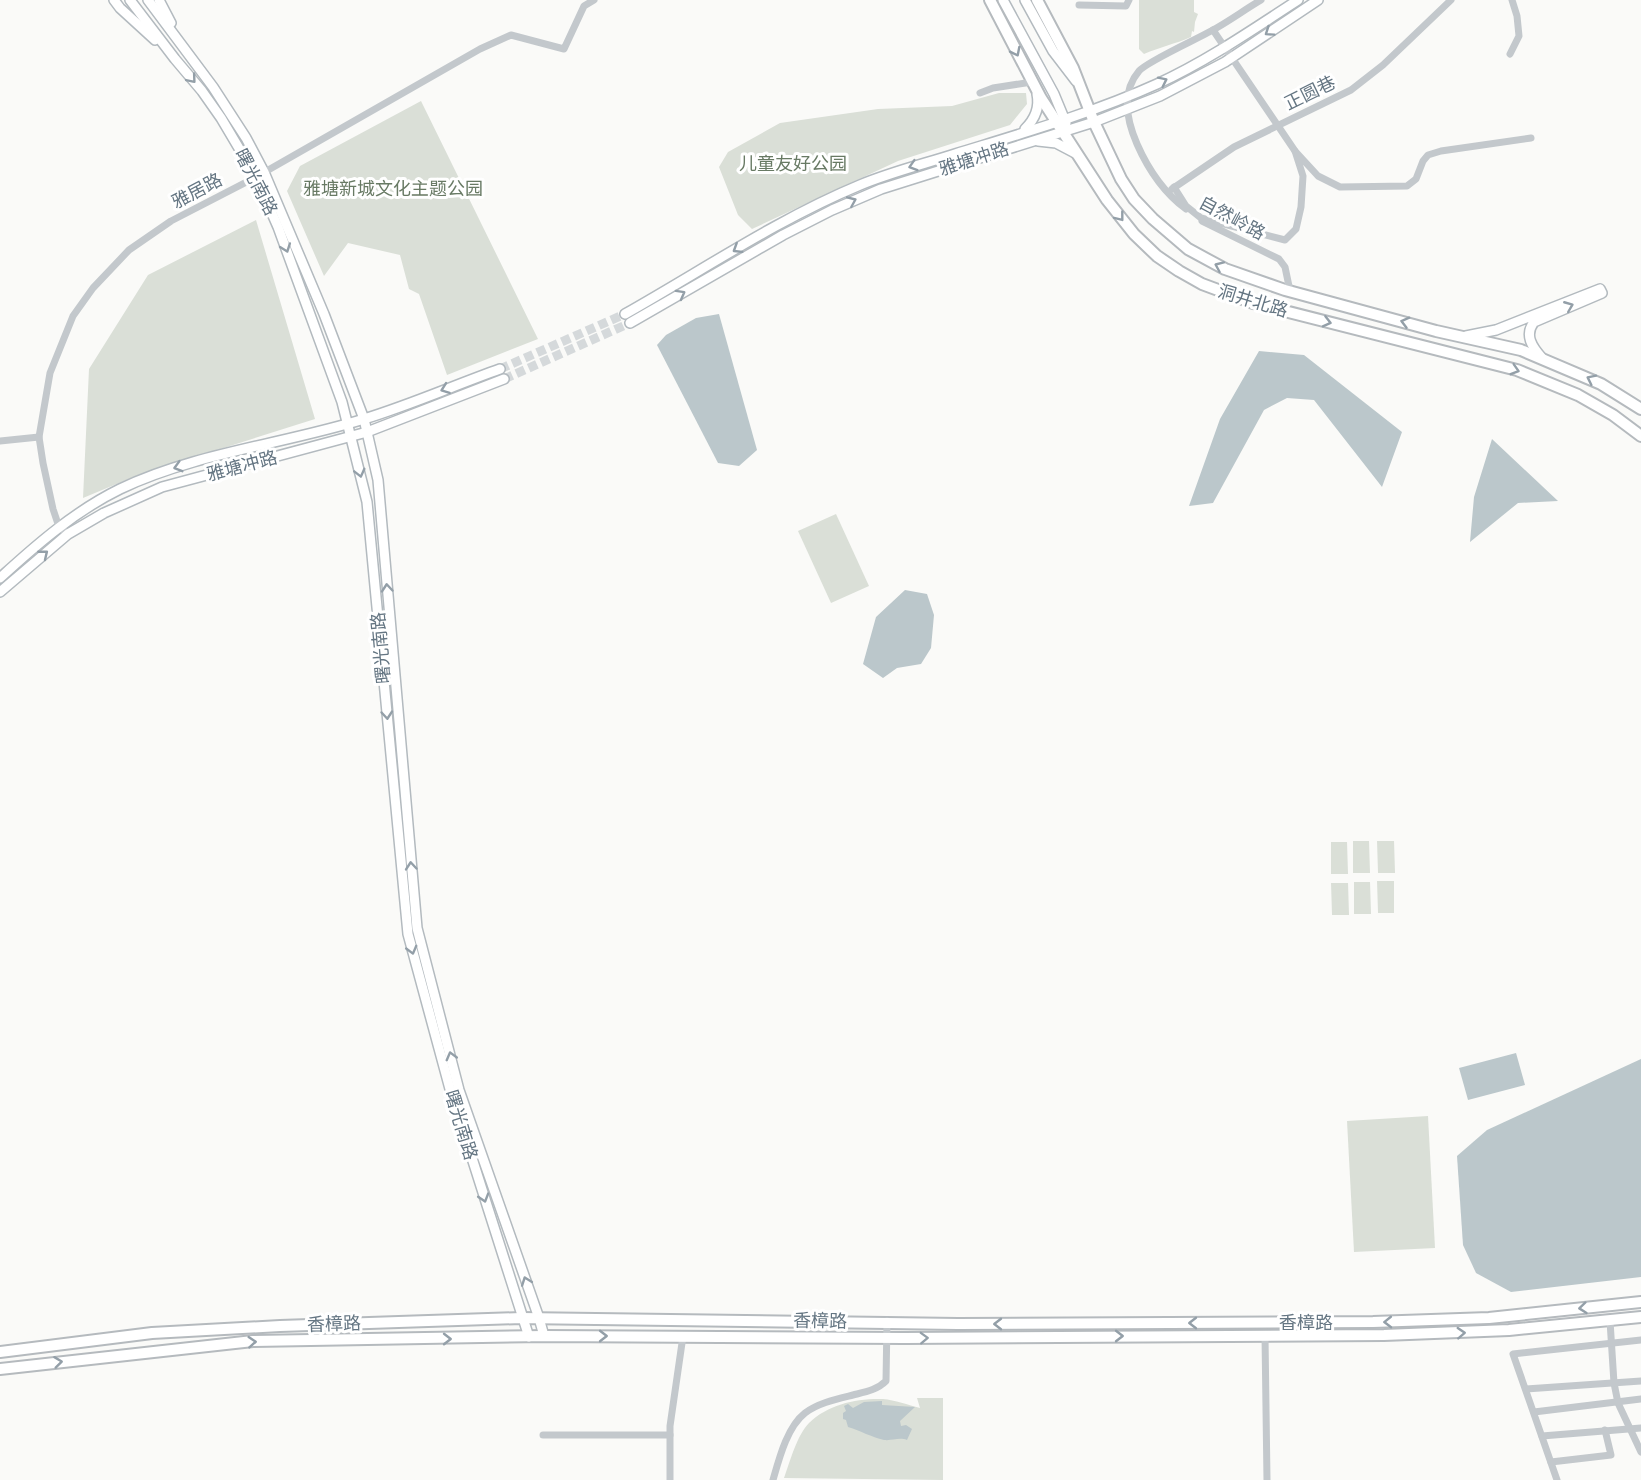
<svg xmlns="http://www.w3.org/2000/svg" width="1641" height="1480" viewBox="0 0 1641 1480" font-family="Quicksand,'Noto Sans SC',sans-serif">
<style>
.green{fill:#dadfd7}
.water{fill:#bbc7cb}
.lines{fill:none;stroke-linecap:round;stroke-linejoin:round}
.secondary-tunnel{stroke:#d5d9db;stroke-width:9;stroke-dasharray:9 4.5;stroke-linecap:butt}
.secondary-casing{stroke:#b3babf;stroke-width:12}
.primary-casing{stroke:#b5babe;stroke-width:14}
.street{stroke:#c3c8cc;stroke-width:7}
.secondary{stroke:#fff;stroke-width:9}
.primary{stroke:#fff;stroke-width:10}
.oneway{stroke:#939fa8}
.labels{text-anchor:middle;stroke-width:6;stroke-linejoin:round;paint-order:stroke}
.street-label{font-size:18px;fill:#657683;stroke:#fff}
.park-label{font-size:18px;fill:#687a64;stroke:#fff}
</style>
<rect width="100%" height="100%" fill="#fafaf8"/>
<!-- green -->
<g class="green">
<path d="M 1139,0 L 1194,0 L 1194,12 L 1198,14 L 1195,22 L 1194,32 L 1192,31 L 1191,37 C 1175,44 1160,47 1144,54 L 1139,49 Z"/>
<polygon points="999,93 1026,93 1027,104 1010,125 898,161 752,229 738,215 719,167 728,152 780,123 878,109 952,106"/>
<polygon points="421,101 538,339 447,375 419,294 409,289 400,255 348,243 324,276 287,191 300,166"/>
<polygon points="256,220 315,419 138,475 83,498 89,369 148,275"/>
<polygon points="836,514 869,586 831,603 798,531"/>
<polygon points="1353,841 1369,841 1370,873 1353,873"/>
<polygon points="1377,841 1394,841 1395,873 1378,873"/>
<polygon points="1331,842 1347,842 1348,874 1331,874"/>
<polygon points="1377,881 1394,881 1394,913 1378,913"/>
<polygon points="1354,882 1370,882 1371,914 1354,914"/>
<polygon points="1331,883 1348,883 1349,915 1332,915"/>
<polygon points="1428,1116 1435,1248 1354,1252 1347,1121"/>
<path d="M 917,1398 L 943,1398 L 943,1480 L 784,1478 C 790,1462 797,1435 809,1423 C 828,1404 858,1398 883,1399 C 895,1400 908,1405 920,1408 Z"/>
</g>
<!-- water -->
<g class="water">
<polygon points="719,314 757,450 739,466 718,463 657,345 666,335 696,318"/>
<polygon points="1259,351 1304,355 1402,432 1382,487 1314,400 1287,398 1264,410 1213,503 1189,506 1220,419"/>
<polygon points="1492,439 1558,501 1518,503 1470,542 1474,497"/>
<polygon points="905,590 927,594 934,615 931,648 921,664 897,668 883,678 863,664 876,617"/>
<polygon points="1516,1053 1525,1085 1468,1100 1459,1068"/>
<polygon points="1641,1059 1641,1277 1511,1292 1476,1273 1463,1245 1457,1156 1487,1130"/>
<path d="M 882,1401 L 882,1405 L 915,1407 L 900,1421 L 901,1426 L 906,1425 L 912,1429 L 907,1440 C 899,1437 892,1441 884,1440 C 871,1437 861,1431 848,1427 L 846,1420 L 843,1419 L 843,1413 L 846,1411 L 844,1406 L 848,1404 L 853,1408 L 864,1402 Z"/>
</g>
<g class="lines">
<!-- secondary-tunnel -->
<g class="secondary-tunnel">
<polyline points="500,369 625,314"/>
<polyline points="504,379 630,323"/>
</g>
<!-- secondary casing -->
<g class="secondary-casing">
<g id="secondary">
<polyline points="114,0 120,8 155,40"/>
<polyline points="130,0 175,59 202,91 221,118 256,177 278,227 342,402 367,502 408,934 450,1089 529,1337"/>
<polyline points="148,0 213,87 246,138 264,172 324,314 364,419 378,480 417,928 459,1090 539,1318 544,1336"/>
<polyline points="159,0 171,23"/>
<polyline points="1003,0 1054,94 1066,123"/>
<polyline points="1025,0 1053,51 1076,81"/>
<path d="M 1025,129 C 1035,119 1040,108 1037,94"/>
<polyline points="1038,141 1056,143 1075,153"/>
<path d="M 625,314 C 703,270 778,219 860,185 C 891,172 924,164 955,154 C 1023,133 1093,113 1157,84 C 1207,61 1252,30 1298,0"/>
<polyline points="630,323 783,235 832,210 881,189 1094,122 1160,96 1225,62 1318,0"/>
<path d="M 1466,336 L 1496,330 L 1600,289 L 1602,293 L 1534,322 C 1524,335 1532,347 1542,358"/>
<path d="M 0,578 C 36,545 75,511 120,489 C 195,453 284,444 364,419 C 410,405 455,385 500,369"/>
<polyline points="0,592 68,534 104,513 162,487 367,432 504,379"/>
</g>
</g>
<!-- primary casing -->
<g class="primary-casing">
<g id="primary">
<polyline points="990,0 1041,98 1107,200 1134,234 1157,256 1179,271 1202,284 1253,303 1517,370 1578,395 1613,415 1641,436"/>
<polyline points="1037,0 1073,68 1094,122 1121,179 1134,199 1153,219 1188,249 1225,269 1285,290 1436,331 1521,350 1601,384 1641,409"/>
<polyline points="0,1352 152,1333 280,1326 521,1318 958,1324 1373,1322 1489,1318 1641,1302"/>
<polyline points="0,1369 253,1341 544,1336 905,1338 1384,1335 1509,1330 1641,1317"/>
</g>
</g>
<!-- street -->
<g class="street">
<polyline points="1079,5 1126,6 1129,0"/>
<polyline points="1213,30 1295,151"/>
<polyline points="1510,54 1519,36 1517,16 1512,0"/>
<polyline points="980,93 993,88 1032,82"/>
<polyline points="1174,187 1186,206 1201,218 1285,240 1296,229 1301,207 1303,176 1295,151 1318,176 1340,187 1407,186 1416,179 1423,161 1428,155 1441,151 1531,138"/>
<polyline points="1172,189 1234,147 1351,90 1383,65 1451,0"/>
<path d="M 1186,209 C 1163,192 1148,169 1137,144 C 1127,121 1121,92 1139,71 C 1146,62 1197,39 1211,31 C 1228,22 1244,10 1261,0"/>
<polyline points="1202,221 1279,259 1285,267 1290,291"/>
<polyline points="0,441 39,437"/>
<polyline points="68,534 59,527 53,509 43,463 39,437 50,373 73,316 93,288 129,250 171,221 256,177 480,49 511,35 564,49 584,6 594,0"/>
<polyline points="1610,1321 1614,1383 1618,1403 1641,1452"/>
<polyline points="1265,1336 1267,1480"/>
<polyline points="1526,1389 1641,1381"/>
<polyline points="1534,1412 1641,1399"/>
<polyline points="543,1435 670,1435"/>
<polyline points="1542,1436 1641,1428"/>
<polyline points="1551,1462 1611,1455 1605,1430"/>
<polyline points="670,1480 670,1426 683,1336"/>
<path d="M 773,1480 C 779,1459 787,1427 805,1413 C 818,1403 837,1399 853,1395 C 865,1392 877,1390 886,1381 L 887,1321"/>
<polyline points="1557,1480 1513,1354 1641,1340"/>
</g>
<!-- secondary -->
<use href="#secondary" class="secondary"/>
<!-- primary -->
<use href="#primary" class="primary"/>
</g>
<!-- one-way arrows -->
<defs><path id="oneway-chevron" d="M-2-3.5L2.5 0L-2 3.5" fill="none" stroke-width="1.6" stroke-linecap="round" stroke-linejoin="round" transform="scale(1.5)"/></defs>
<g class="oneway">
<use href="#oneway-chevron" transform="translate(1269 32) rotate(146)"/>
<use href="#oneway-chevron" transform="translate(1016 52) rotate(63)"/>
<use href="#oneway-chevron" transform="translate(192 79) rotate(50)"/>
<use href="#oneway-chevron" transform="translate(1163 81) rotate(-26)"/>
<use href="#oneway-chevron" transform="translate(913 166) rotate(163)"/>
<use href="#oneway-chevron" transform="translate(852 201) rotate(-23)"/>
<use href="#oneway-chevron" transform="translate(1120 217) rotate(52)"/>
<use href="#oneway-chevron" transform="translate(286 248) rotate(70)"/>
<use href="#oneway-chevron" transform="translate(737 249) rotate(148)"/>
<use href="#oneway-chevron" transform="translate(1219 266) rotate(-156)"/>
<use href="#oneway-chevron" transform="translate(681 294) rotate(-29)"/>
<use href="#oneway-chevron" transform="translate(1569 306) rotate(-22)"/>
<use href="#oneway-chevron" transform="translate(1327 322) rotate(14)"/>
<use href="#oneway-chevron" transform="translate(1405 322) rotate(-165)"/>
<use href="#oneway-chevron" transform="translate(1515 370) rotate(17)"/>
<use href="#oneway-chevron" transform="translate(1591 379) rotate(-154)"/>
<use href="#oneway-chevron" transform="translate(445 389) rotate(160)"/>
<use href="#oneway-chevron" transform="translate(178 467) rotate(164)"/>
<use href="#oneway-chevron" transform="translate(360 473) rotate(76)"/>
<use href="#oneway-chevron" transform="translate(44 554) rotate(-39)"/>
<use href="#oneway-chevron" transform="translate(387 588) rotate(-95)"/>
<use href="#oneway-chevron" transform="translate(387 715) rotate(85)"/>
<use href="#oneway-chevron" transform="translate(411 866) rotate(-95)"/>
<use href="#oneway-chevron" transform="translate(412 950) rotate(75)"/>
<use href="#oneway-chevron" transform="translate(451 1056) rotate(-105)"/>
<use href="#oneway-chevron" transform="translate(484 1198) rotate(73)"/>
<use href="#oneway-chevron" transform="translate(526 1281) rotate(-110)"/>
<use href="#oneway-chevron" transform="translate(1583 1308) rotate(174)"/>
<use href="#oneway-chevron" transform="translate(1388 1322) rotate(179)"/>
<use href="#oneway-chevron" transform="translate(1193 1323) rotate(180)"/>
<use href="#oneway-chevron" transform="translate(998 1324) rotate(180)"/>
<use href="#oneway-chevron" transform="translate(1461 1333) rotate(-3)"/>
<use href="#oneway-chevron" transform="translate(603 1336)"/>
<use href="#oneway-chevron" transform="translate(1119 1336)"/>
<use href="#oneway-chevron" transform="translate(924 1338) rotate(-2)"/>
<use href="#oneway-chevron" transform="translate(447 1339)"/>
<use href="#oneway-chevron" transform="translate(252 1342) rotate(-4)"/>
<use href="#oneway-chevron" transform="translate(58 1362) rotate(-7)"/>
</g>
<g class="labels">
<!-- street labels -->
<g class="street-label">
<text transform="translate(1310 93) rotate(-26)" y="6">正圆巷</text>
<text transform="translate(974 159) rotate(-18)" y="6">雅塘冲路</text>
<text transform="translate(256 182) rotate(63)" y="6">曙光南路</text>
<text transform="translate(197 191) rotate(-28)" y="6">雅居路</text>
<text transform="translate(1232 218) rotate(28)" y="6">自然岭路</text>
<text transform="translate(1253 301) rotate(17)" y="6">洞井北路</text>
<text transform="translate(242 466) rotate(-15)" y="6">雅塘冲路</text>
<text transform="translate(381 648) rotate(-95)" y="6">曙光南路</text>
<text transform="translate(461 1125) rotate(73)" y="6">曙光南路</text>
<text transform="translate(820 1321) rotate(1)" y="6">香樟路</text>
<text x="1306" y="1329">香樟路</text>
<text transform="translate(334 1324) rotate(-2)" y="6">香樟路</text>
</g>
<!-- park labels -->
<g class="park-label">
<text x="793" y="170">儿童友好公园</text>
<text x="393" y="195">雅塘新城文化主题公园</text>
</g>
</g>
</svg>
